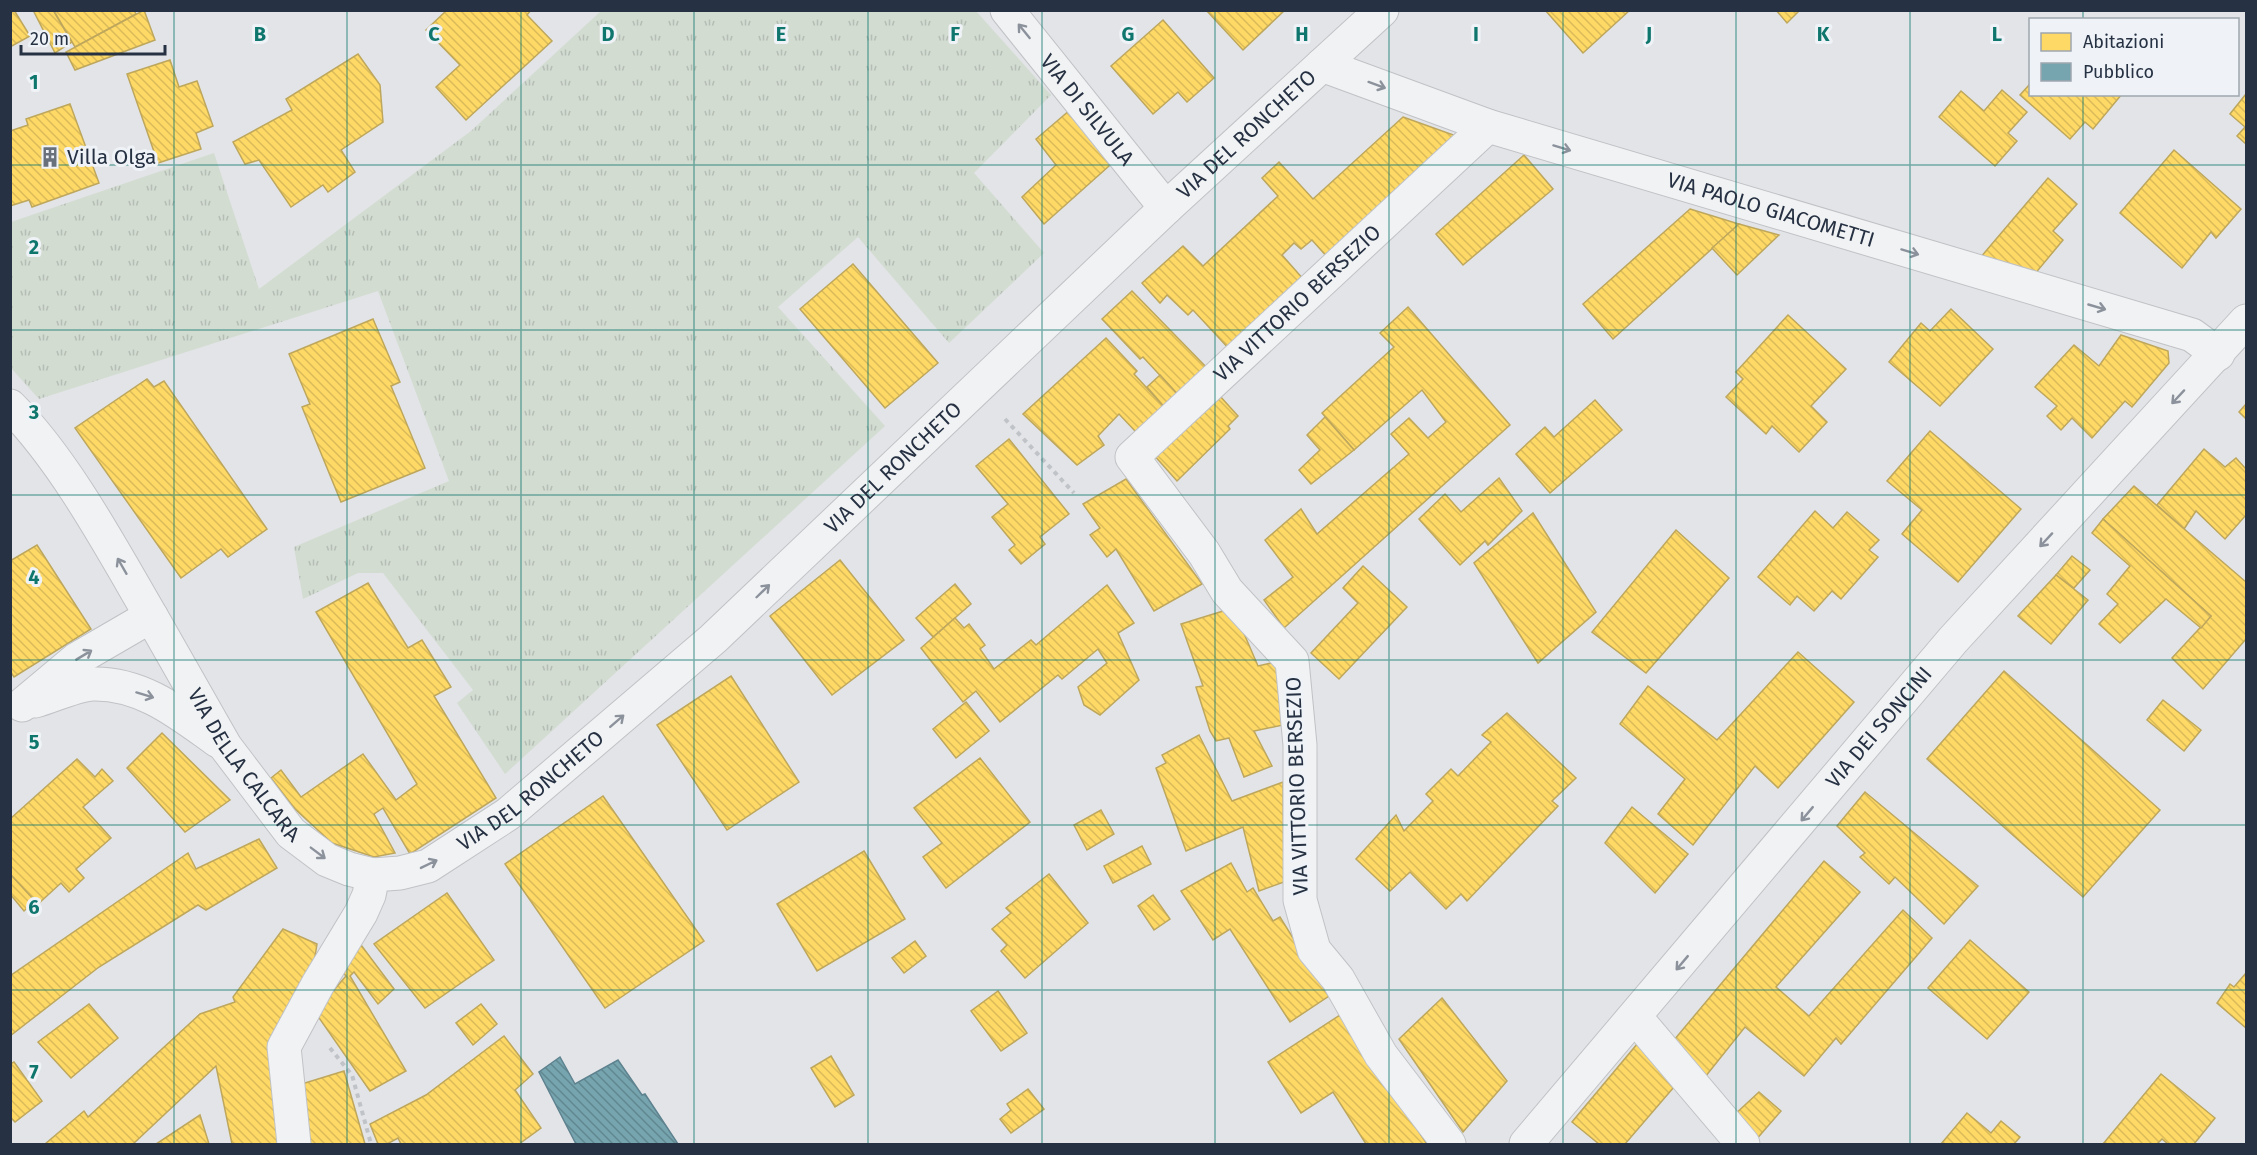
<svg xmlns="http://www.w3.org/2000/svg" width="2257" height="1155" viewBox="0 0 2257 1155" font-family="'Fira Sans',sans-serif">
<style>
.grass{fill:url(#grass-tufts)}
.homes{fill:url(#homes-back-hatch);stroke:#bea75c;stroke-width:1.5}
.public{fill:url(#public-back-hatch);stroke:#5e828f;stroke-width:1.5}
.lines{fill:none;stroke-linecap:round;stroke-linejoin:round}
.minor-casing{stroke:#c0c2c5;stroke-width:35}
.tertiary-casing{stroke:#c0c2c5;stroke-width:35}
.path{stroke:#c0c3c7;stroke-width:4;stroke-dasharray:4.5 4.5;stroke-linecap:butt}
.minor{stroke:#f1f2f4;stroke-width:33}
.tertiary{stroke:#f1f2f4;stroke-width:33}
.oneway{stroke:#8c929c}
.grid{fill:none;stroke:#0f766e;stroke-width:1.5;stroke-opacity:0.55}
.labels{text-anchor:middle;stroke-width:6;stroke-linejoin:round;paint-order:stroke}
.street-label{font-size:21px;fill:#263243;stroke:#eff3f7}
.poi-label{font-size:21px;fill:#263243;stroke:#eff3f7;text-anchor:start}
.grid-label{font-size:20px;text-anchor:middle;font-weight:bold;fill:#0f766e;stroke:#eff3f7;stroke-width:6;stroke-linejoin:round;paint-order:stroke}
</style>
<defs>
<pattern id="grass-tufts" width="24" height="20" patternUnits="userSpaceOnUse" patternTransform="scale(1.5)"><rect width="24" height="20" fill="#d3dcd1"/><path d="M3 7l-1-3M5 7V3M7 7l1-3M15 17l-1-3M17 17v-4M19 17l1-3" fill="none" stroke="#b5bdb5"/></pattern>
<pattern id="homes-back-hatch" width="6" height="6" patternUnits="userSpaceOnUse" patternTransform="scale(1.5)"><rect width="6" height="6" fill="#ffd966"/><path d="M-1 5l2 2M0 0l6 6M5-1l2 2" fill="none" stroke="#dabb5a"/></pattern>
<pattern id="public-back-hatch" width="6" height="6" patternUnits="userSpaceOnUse" patternTransform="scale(1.5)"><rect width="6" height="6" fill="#76a5af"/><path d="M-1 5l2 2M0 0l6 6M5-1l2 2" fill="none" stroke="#618790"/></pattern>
</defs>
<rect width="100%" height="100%" fill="#e2e4e7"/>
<!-- grass -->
<polygon class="grass" points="601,11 976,11 1051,95 974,173 1044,253 949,343 858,237 778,307 885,426 505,774 457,703 473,690 383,573 358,573 303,599 294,547 449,481 378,291 39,399 11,368 11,222 214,153 259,289 471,131"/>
<!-- homes -->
<g class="homes">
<polygon points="10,10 14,10 30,36 10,47"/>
<polygon points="33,10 53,10 72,42 55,53"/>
<polygon points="134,10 136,14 75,47 54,11"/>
<polygon points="144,10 155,40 75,70 66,52"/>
<polygon points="447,10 531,10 527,15 552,41 466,120 436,87 460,65 426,30"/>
<polygon points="1206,10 1285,10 1243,50"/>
<polygon points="1545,10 1630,10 1583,53"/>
<polygon points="1776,10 1800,10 1787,23"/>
<polygon points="1163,20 1214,78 1187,102 1178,92 1153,114 1111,66"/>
<polygon points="358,54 380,85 383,122 341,150 355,172 328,192 323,185 291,207 259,160 245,164 233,142 292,110 286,99"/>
<polygon points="170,60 179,87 197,81 213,126 196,133 201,149 158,163 127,74"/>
<polygon points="2030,84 2030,94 2122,94 2093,129 2085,122 2070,139 2020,95"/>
<polygon points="2002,90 2027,112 2008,133 2017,141 1995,166 1939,117 1961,91 1984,111"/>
<polygon points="2246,94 2246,144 2237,136 2245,127 2230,114"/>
<polygon points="70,104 99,183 32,207 29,200 10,206 10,131 28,125 26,119"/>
<polygon points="1070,110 1118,158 1044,224 1022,197 1056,165 1036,139"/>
<polygon points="1403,117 1459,137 1329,259 1312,240 1301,249 1294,243 1282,255 1304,280 1231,351 1193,310 1188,315 1167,295 1160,303 1142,283 1183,246 1203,266 1278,196 1262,178 1279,162 1313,199"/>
<polygon points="2174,150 2241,209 2216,238 2211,232 2182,268 2120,213"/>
<polygon points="1524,155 1553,189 1463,265 1436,234"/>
<polygon points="2048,178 2077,204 2053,231 2063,240 2034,275 1980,258"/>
<polygon points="1690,209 1739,224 1613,339 1583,304"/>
<polygon points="1739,224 1779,235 1737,275 1712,248"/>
<polygon points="853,264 938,363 885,408 800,309"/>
<polygon points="1132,291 1209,370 1181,398 1143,357 1140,359 1102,319"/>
<polygon points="1408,307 1510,425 1284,628 1264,600 1293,577 1265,540 1301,509 1317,534 1409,454 1391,434 1409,418 1428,438 1446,422 1422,390 1354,450 1322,413 1394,347 1380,333"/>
<polygon points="1951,309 1993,349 1940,406 1889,362 1921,323 1930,331"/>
<polygon points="1788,315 1846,369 1811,406 1827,422 1799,452 1772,426 1766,434 1726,397 1743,379 1736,372"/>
<polygon points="373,319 400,382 391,386 425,468 341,502 302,407 310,404 289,354"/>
<polygon points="2121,335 2168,351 2169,363 2132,407 2125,401 2092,438 2072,418 2061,430 2047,416 2057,406 2035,387 2074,345 2099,366"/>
<polygon points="1106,338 1137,371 1134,374 1167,410 1137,433 1119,414 1098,436 1104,445 1077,465 1023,414"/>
<polygon points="1160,375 1181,398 1167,410 1147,387"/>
<polygon points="147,379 154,387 164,381 267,529 228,557 221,549 181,578 75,428"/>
<polygon points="1219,395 1238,416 1228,426 1230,429 1177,481 1153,454"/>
<polygon points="1595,400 1622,430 1550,493 1516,454 1545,427 1554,437"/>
<polygon points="2246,404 2246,419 2239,412"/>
<polygon points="1325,417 1354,450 1311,484 1299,470 1320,450 1307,435"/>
<polygon points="1930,431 2021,509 1958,582 1902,534 1922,510 1887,481"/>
<polygon points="1009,439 1069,514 1040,537 1045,544 1021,564 1009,550 1015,545 992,517 1008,504 976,466"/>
<polygon points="2204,449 2225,467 2236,458 2246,469 2246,515 2225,539 2196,511 2184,529 2157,505"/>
<polygon points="1499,478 1522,511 1488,545 1485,541 1460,565 1419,519 1445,494 1461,512"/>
<polygon points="1126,479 1202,584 1154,611 1116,549 1107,557 1090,535 1100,528 1083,504"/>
<polygon points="2134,486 2246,582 2246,639 2203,689 2172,658 2211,616 2103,519"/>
<polygon points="1815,511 1833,528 1847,512 1879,540 1869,550 1878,557 1841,599 1832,591 1814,611 1797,596 1790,605 1758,577"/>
<polygon points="1533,513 1596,612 1538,663 1474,563"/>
<polygon points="2103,519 2211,616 2201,628 2166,599 2120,643 2099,624 2118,604 2107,594 2130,566 2092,533"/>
<polygon points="1676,530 1729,578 1646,673 1592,632"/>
<polygon points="37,545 91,629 14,677 10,671 10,561"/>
<polygon points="2072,556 2090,570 2074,588 2056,575"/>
<polygon points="840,560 904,640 832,695 770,616"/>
<polygon points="1363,566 1407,607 1339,679 1311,653 1358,603 1343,588"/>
<polygon points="2056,575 2088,600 2051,644 2018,616"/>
<polygon points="368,583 408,648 422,640 451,687 434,696 496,798 410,854 383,808 374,814 395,853 374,857 332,843 295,809 271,778 281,770 301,797 363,754 396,800 417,784 316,612"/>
<polygon points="955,584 971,604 933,637 916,618"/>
<polygon points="1107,585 1134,623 1118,633 1139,680 1100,715 1084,705 1078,687 1107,663 1098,649 1062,679 1058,675 1000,722 976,691 963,702 921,648 955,618 964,628 969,624 985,645 980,649 994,669 1031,640 1036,645"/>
<polygon points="1233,608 1258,666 1276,662 1283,725 1254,731 1272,766 1244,777 1229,738 1216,741 1210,731 1196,687 1203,686 1181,624"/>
<polygon points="1798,652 1854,702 1778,788 1755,766 1693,845 1658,814 1685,779 1620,724 1648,686 1717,740"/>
<polygon points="2004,671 2160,810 2083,897 1927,759"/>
<polygon points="731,676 799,782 727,830 657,725"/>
<polygon points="2163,700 2201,730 2184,751 2147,720"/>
<polygon points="966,702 989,731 956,758 933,729"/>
<polygon points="1507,713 1576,778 1552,801 1558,806 1467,901 1461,894 1446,909 1410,872 1390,891 1356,859 1396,815 1404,831 1433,801 1426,794 1451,769 1458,776 1491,742 1482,735"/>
<polygon points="162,733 230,800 185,832 127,768"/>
<polygon points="1199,735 1232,801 1283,782 1284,882 1259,891 1243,827 1186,851 1156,768 1166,763 1162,755"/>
<polygon points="980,758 1030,822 946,888 923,857 942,843 914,808"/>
<polygon points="77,759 95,777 102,769 113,781 83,807 111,838 76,869 84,878 69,892 61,883 37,905 10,875 10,819"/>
<polygon points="1865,792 1978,886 1944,924 1895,877 1889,884 1860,857 1865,853 1837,826"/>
<polygon points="603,796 704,941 605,1008 505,864"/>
<polygon points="1632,807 1688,854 1655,893 1605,843"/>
<polygon points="1101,810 1114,834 1087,850 1074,825"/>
<polygon points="259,839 277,868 206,910 198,905 99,967 10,1036 10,976 188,853 196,869"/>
<polygon points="1142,846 1151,864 1113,883 1104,866"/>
<polygon points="864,851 905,919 817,971 777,904"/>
<polygon points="1824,861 1860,892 1776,987 1809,1016 1903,910 1932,938 1841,1044 1836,1038 1804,1076 1745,1027 1701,1082 1669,1046"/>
<polygon points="1231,863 1247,892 1253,888 1273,921 1280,917 1329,996 1290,1022 1230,929 1213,940 1181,891"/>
<polygon points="1049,874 1088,923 1025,978 1001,951 1007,945 992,929 1011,913 1006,908"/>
<polygon points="11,875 35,901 24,911 10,894"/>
<polygon points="447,893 494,960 425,1008 374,944"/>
<polygon points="1153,895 1170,919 1154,930 1138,906"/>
<polygon points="283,929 317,944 285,1144 232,1144 216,1066 133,1144 45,1144 84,1111 88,1117 200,1014 235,1002 233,997"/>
<polygon points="1970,940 2029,992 1987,1039 1928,988"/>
<polygon points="358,941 394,989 378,1004 354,972 350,976 406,1071 370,1091 315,1012 346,976 340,969"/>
<polygon points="915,941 926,956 904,973 892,958"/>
<polygon points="2246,973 2246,1028 2217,1003 2230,984 2234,987"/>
<polygon points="998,991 1027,1033 1001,1051 971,1011"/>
<polygon points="1442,998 1507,1081 1463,1132 1399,1039"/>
<polygon points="89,1004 118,1038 71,1078 38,1042"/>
<polygon points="481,1004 497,1024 473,1045 456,1023"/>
<polygon points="1340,1015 1427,1144 1366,1144 1333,1092 1301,1113 1268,1062"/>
<polygon points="504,1036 533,1074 515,1090 541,1128 519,1144 401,1144 398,1138 387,1144 378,1144 370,1124 426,1095"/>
<polygon points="1638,1043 1674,1087 1625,1144 1599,1144 1572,1122"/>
<polygon points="831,1056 854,1095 835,1107 811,1068"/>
<polygon points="14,1062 42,1101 15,1122 10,1117 10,1064"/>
<polygon points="344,1071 365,1144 305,1144 292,1087"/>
<polygon points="2161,1074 2215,1118 2194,1144 2168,1144 2162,1139 2157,1144 2103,1144"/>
<polygon points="1028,1089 1044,1109 1011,1133 1000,1119 1011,1110 1007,1104"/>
<polygon points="1759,1092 1781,1111 1754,1142 1732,1117"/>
<polygon points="1967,1113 1991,1133 2001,1121 2020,1137 2014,1144 1941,1144"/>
<polygon points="200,1115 209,1144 156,1144"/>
</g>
<!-- public -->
<polygon class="public" points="560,1057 575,1084 618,1060 642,1095 645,1094 678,1144 576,1144 539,1072"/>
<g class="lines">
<!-- minor casing -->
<g class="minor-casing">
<g id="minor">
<path id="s1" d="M 1007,10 L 1166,208"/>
<path id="s2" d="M 1322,65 L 1488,126 L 2192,335 L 2218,354"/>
<path d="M 10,406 C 65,461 112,549 151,616"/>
<path d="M 35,701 C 53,696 75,685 93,684 C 143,683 180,714 218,741"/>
<path id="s3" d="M 22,705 L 77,659 L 151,616 L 225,746 L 291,833 L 327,860 L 349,869 L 373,875 L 400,873 L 428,866 L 508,814 L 713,639 L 1166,208 L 1382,10"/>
<polyline points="1636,1018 1743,1144"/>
<polyline points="294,1144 284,1047 318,984 361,913 369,895 373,875"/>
<path id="s4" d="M 1449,1144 L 1381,1055 L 1338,979 L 1314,950 L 1300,900 L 1300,745 L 1292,661 L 1227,591 L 1204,553 L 1132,457 L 1488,126"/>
</g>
</g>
<!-- tertiary casing -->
<g class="tertiary-casing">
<g id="tertiary">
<path id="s5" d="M 1526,1144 L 1953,640 L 2246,321"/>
</g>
</g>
<!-- path -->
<g class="path">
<polyline points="1005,419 1074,493"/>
<polyline points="330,1048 352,1075 371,1144"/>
</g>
<!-- minor -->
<use href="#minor" class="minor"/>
<!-- tertiary -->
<use href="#tertiary" class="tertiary"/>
</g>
<!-- one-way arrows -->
<defs><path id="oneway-shaft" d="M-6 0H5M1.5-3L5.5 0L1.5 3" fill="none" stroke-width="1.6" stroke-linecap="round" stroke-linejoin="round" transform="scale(1.5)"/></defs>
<g class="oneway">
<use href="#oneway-shaft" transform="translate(1024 31) rotate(-129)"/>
<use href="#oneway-shaft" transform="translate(1377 85) rotate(20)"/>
<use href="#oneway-shaft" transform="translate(1562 148) rotate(17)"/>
<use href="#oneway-shaft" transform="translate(1910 252) rotate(17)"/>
<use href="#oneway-shaft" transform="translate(2097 307) rotate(16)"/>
<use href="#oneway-shaft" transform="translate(2178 397) rotate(133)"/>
<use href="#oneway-shaft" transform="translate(2046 540) rotate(133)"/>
<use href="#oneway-shaft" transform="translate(122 566) rotate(-120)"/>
<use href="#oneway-shaft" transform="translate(763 591) rotate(-44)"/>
<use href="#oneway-shaft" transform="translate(84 655) rotate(-31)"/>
<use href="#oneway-shaft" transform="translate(145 695) rotate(17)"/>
<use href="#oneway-shaft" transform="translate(617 721) rotate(-41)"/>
<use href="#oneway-shaft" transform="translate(1807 814) rotate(130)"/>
<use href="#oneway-shaft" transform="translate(318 853) rotate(37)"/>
<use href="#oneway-shaft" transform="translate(429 864) rotate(-26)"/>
<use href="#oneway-shaft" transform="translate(1682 963) rotate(130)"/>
</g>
<!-- grid -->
<path class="grid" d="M 174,10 L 174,1144M 347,10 L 347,1144M 521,10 L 521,1144M 694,10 L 694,1144M 868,10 L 868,1144M 1042,10 L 1042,1144M 1215,10 L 1215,1144M 1389,10 L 1389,1144M 1563,10 L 1563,1144M 1736,10 L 1736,1144M 1910,10 L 1910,1144M 2083,10 L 2083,20M 2083,94 L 2083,1144M 10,165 L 2246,165M 10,330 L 2246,330M 10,495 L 2246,495M 10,660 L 2246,660M 10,825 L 2246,825M 10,990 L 2246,990"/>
<!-- icons -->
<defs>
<g id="building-bare" transform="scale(1.62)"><path d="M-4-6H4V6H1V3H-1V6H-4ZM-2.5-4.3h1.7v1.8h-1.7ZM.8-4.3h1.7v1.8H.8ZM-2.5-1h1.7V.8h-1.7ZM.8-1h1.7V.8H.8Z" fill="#68707c" stroke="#eff3f7" stroke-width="2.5" paint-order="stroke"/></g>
</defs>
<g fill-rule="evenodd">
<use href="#building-bare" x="50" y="157"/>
</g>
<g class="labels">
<!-- street labels -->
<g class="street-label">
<text dy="7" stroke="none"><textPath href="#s1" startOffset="128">VIA DI SILVULA</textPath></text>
<text dy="7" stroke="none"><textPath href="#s3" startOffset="1665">VIA DEL RONCHETO</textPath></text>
<text dy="7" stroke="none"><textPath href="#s2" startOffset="472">VIA PAOLO GIACOMETTI</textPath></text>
<text dy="7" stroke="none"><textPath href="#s4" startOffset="1014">VIA VITTORIO BERSEZIO</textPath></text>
<text dy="7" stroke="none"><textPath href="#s3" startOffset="1179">VIA DEL RONCHETO</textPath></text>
<text dy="7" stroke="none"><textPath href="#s5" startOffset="546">VIA DEI SONCINI</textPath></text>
<text dy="7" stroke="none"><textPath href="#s3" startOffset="333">VIA DELLA CALCARA</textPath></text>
<text transform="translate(1297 786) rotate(-92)" y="7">VIA VITTORIO BERSEZIO</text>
<text dy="7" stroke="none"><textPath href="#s3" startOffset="693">VIA DEL RONCHETO</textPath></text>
</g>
<!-- poi labels -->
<g class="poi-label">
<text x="67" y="164">Villa Olga</text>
</g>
</g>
<g class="grid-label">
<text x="260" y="41">B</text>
<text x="434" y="41">C</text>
<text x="608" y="41">D</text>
<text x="781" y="41">E</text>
<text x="955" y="41">F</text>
<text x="1128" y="41">G</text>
<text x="1302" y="41">H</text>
<text x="1476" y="41">I</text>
<text x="1649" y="41">J</text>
<text x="1823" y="41">K</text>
<text x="1997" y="41">L</text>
<text x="34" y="89">1</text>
<text x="34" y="254">2</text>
<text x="34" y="419">3</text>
<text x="34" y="584">4</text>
<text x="34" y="749">5</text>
<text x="34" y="914">6</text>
<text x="34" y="1079">7</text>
</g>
<!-- border -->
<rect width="2257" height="1155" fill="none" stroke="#263243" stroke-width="24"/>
<!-- legend -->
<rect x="2029" y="18" width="210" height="78" fill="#eff3f7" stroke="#9fa6af" stroke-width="1.5"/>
<rect x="2041" y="33" width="30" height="18" fill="#ffd966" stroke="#9fa6af" stroke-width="1.5"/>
<text x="2083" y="48" font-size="18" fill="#263243">Abitazioni</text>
<rect x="2041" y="63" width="30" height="18" fill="#76a5af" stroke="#9fa6af" stroke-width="1.5"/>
<text x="2083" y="78" font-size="18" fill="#263243">Pubblico</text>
<!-- scale -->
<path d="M21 45v9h144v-9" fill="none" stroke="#263243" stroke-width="3"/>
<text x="30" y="45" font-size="18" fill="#263243" stroke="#eff3f7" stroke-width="4.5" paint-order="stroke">20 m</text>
</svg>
